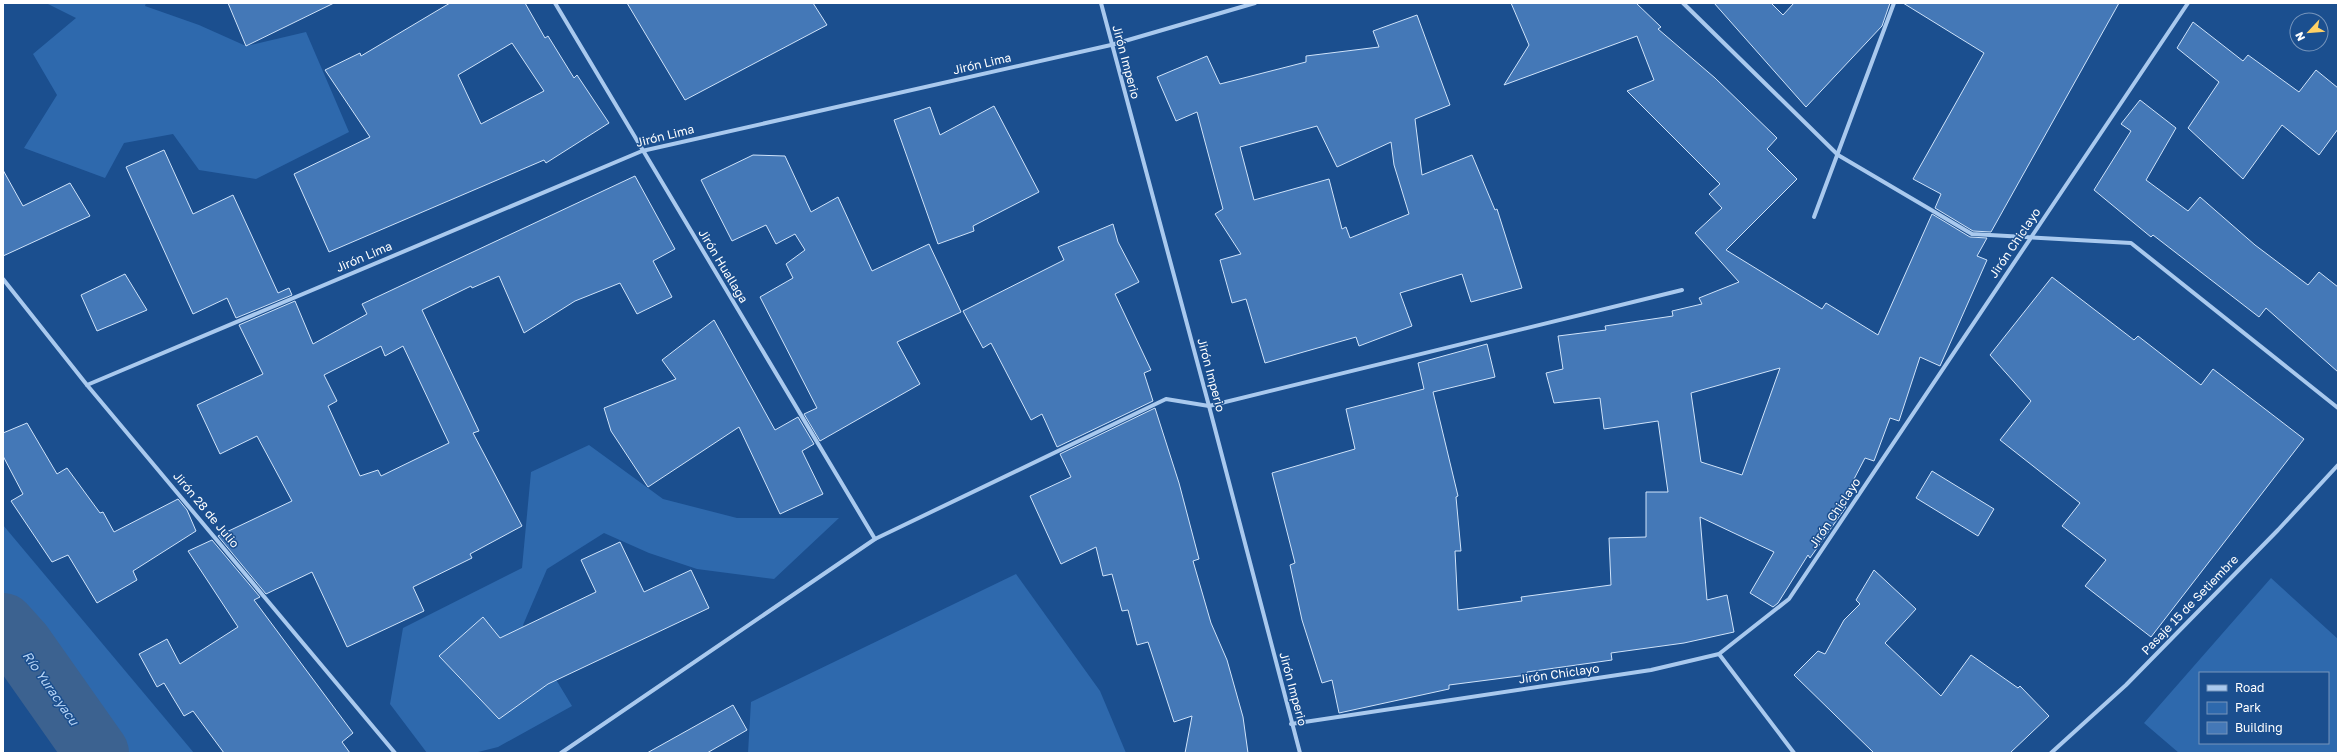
<svg xmlns="http://www.w3.org/2000/svg" width="2341" height="756" viewBox="0 0 2341 756" font-family="'Golos Text',sans-serif">
<style>
.green{fill:#2e69ad;fill-rule:evenodd}
.lines{fill:none;stroke-linecap:round;stroke-linejoin:round}
.river{stroke:#3c6290;stroke-width:64}
.building{fill:#4478b7;stroke:#cfe3fa;fill-rule:evenodd}
.street{stroke:#a9c9ee;stroke-width:4}
.labels{text-anchor:middle;stroke-width:3;stroke-linejoin:round;paint-order:stroke}
.street-label{font-size:12px;fill:#fff;stroke:#1b4f8f}
.water-label{font-size:13px;font-style:italic;fill:#b5d3f5;stroke:#1b4f8f}
</style>
<rect width="100%" height="100%" fill="#1b4f8f"/>
<!-- green -->
<g class="green">
<polygon points="46,3 146,3 145,6 199,25 246,46 306,32 349,132 256,179 199,170 173,134 124,143 105,178 24,148 57,95 33,54 76,18"/>
<polygon points="589,445 663,499 737,518 839,518 774,579 697,569 649,553 604,533 547,569 523,625 572,706 498,747 474,753 427,753 390,704 403,628 522,568 531,472"/>
<polygon points="3,525 194,753 105,753 3,619"/>
<polygon points="1016,574 1100,691 1126,753 748,753 751,702"/>
<path d="M 2271,578 L 2338,639 L 2338,753 L 2179,753 L 2144,723 ZM 2200,673 L 2328,673 L 2328,743 L 2200,743 Z"/>
</g>
<g class="lines">
<!-- river -->
<polyline class="river" points="3,625 21,645 97,753"/>
</g>
<!-- building -->
<g class="building">
<polygon points="228,3 334,3 246,46"/>
<path d="M 450,3 L 525,3 L 545,38 L 548,36 L 574,78 L 577,75 L 609,123 L 546,163 L 544,160 L 329,252 L 294,174 L 370,137 L 325,70 L 360,53 L 361,56 ZM 512,43 L 544,91 L 481,124 L 458,75 Z"/>
<polygon points="627,3 813,3 827,25 685,100"/>
<path d="M 1511,3 L 1636,3 L 1661,27 L 1658,29 L 1715,78 L 1777,138 L 1767,149 L 1797,179 L 1726,250 L 1822,309 L 1826,303 L 1878,335 L 1932,214 L 1970,237 L 1987,238 L 1977,256 L 1987,260 L 1940,366 L 1920,357 L 1899,421 L 1890,418 L 1874,461 L 1865,458 L 1841,504 L 1846,507 L 1810,558 L 1808,555 L 1778,603 L 1773,607 L 1750,593 L 1774,552 L 1700,517 L 1707,600 L 1727,595 L 1734,632 L 1684,643 L 1611,653 L 1612,660 L 1527,672 L 1527,675 L 1449,685 L 1449,689 L 1339,713 L 1332,680 L 1322,683 L 1302,620 L 1290,565 L 1295,563 L 1272,473 L 1355,449 L 1346,409 L 1424,389 L 1418,363 L 1487,344 L 1495,377 L 1433,392 L 1458,496 L 1456,497 L 1461,551 L 1455,551 L 1458,610 L 1522,601 L 1521,597 L 1611,585 L 1609,538 L 1646,537 L 1646,492 L 1668,492 L 1658,421 L 1604,429 L 1600,398 L 1554,403 L 1546,373 L 1563,369 L 1558,336 L 1606,330 L 1605,326 L 1673,316 L 1672,311 L 1702,304 L 1699,298 L 1739,282 L 1695,233 L 1722,208 L 1709,194 L 1720,184 L 1627,91 L 1654,80 L 1637,36 L 1504,85 L 1529,45 ZM 1780,368 L 1742,475 L 1701,462 L 1691,393 Z"/>
<polygon points="1714,3 1771,3 1783,15 1794,3 1890,3 1882,26 1806,107"/>
<polygon points="1903,3 2119,3 1991,232 1973,231 1935,208 1941,194 1913,179 1984,53"/>
<path d="M 1417,15 L 1450,105 L 1415,119 L 1422,175 L 1472,155 L 1495,210 L 1497,209 L 1522,288 L 1471,302 L 1462,274 L 1400,293 L 1412,326 L 1359,346 L 1356,337 L 1265,363 L 1246,299 L 1232,303 L 1220,260 L 1241,254 L 1215,214 L 1223,209 L 1197,112 L 1176,121 L 1157,77 L 1207,56 L 1220,84 L 1306,62 L 1306,56 L 1379,47 L 1373,31 ZM 1317,126 L 1337,167 L 1391,142 L 1394,165 L 1409,214 L 1350,238 L 1346,227 L 1342,229 L 1329,179 L 1254,200 L 1240,147 Z"/>
<polygon points="2193,22 2243,61 2248,55 2299,92 2316,70 2338,88 2338,129 2319,155 2282,125 2243,179 2188,128 2219,82 2177,48"/>
<polygon points="2140,100 2176,128 2146,180 2188,211 2200,197 2255,245 2308,285 2319,272 2338,287 2338,372 2266,308 2259,317 2153,235 2151,237 2094,190 2131,131 2121,124"/>
<polygon points="994,106 1039,192 973,226 974,231 938,244 894,120 930,107 940,135"/>
<polygon points="164,150 193,214 233,195 278,293 289,288 292,295 236,318 227,298 193,314 126,167"/>
<polygon points="753,155 785,156 811,212 838,197 872,271 929,244 961,312 897,342 920,384 820,441 804,414 817,408 760,297 793,278 786,264 805,250 795,234 776,244 766,225 732,241 701,180"/>
<polygon points="3,170 23,206 70,183 90,216 3,256"/>
<path d="M 635,176 L 675,249 L 653,261 L 672,297 L 637,314 L 620,283 L 575,301 L 524,333 L 499,276 L 472,288 L 471,286 L 422,310 L 479,431 L 473,433 L 522,526 L 470,554 L 472,558 L 413,587 L 424,611 L 347,647 L 312,572 L 266,594 L 218,536 L 292,501 L 257,436 L 220,454 L 197,405 L 263,374 L 239,325 L 295,301 L 313,344 L 367,314 L 362,304 ZM 381,346 L 385,356 L 403,346 L 449,443 L 381,476 L 378,470 L 360,476 L 328,406 L 337,401 L 324,375 Z"/>
<polygon points="1113,224 1118,242 1139,282 1115,294 1151,370 1144,373 1153,401 1057,447 1042,414 1031,420 991,343 983,348 963,311 1064,260 1058,247"/>
<polygon points="125,274 147,310 97,331 81,295"/>
<polygon points="2052,277 2134,340 2138,336 2201,385 2213,369 2304,439 2151,637 2085,586 2106,560 2062,526 2080,503 2000,440 2031,401 1990,355"/>
<polygon points="714,320 775,430 798,417 814,444 802,451 823,494 780,514 739,427 648,487 611,431 604,408 676,379 662,360"/>
<polygon points="1155,408 1179,483 1199,559 1193,561 1211,623 1227,660 1243,717 1248,753 1185,753 1192,716 1174,722 1148,642 1137,645 1128,610 1122,611 1112,574 1103,576 1096,547 1061,564 1030,496 1071,477 1060,454"/>
<polygon points="27,423 57,474 67,468 100,513 103,512 114,532 178,499 187,510 196,531 133,571 137,580 97,603 68,555 52,562 11,501 23,494 3,456 3,433"/>
<polygon points="1932,471 1994,509 1978,536 1916,498"/>
<polygon points="212,540 260,597 254,600 353,733 342,742 350,753 224,753 193,711 184,716 164,683 157,687 139,654 167,639 180,664 238,627 188,551"/>
<polygon points="620,542 644,592 691,570 709,608 548,684 499,719 439,656 483,617 500,638 596,592 581,560"/>
<polygon points="1874,570 1916,609 1885,643 1941,696 1971,655 2018,688 2020,686 2049,716 2010,753 1874,753 1794,675 1818,651 1825,654 1844,620 1860,604 1856,600"/>
<polygon points="733,705 747,730 707,753 647,753"/>
</g>
<g class="lines">
<!-- street -->
<g class="street">
<polyline points="555,3 875,539"/>
<polyline points="1101,3 1209,406 1300,753"/>
<polyline points="1683,3 1838,155 1972,234 2131,243 2338,408"/>
<polyline points="1814,217 1894,3"/>
<polyline points="3,279 87,385 395,753"/>
<polyline points="87,385 642,151 1111,45 1255,3"/>
<polyline points="1719,654 1794,753"/>
<polyline points="1291,724 1651,670 1719,654 1789,599 2188,3"/>
<polyline points="561,753 875,539 1166,399 1209,406 1682,290"/>
<polyline points="2051,753 2126,685 2278,530 2338,465"/>
</g>
</g>
<g class="labels">
<!-- street labels -->
<g class="street-label">
<text transform="translate(1126 62) rotate(75)" y="4">Jirón Imperio</text>
<text transform="translate(982 64) rotate(-13)" y="4">Jirón Lima</text>
<text transform="translate(665 136) rotate(-14)" y="4">Jirón Lima</text>
<text transform="translate(2015 243) rotate(-56)" y="4">Jirón Chiclayo</text>
<text transform="translate(364 257) rotate(-23)" y="4">Jirón Lima</text>
<text transform="translate(723 266) rotate(59)" y="4">Jirón Huallaga</text>
<text transform="translate(1211 375) rotate(75)" y="4">Jirón Imperio</text>
<text transform="translate(206 510) rotate(50)" y="4">Jirón 28 de Julio</text>
<text transform="translate(1835 513) rotate(-56)" y="4">Jirón Chiclayo</text>
<text transform="translate(2190 605) rotate(-46)" y="4">Pasaje 15 de Setiembre</text>
<text transform="translate(1559 674) rotate(-8)" y="4">Jirón Chiclayo</text>
<text transform="translate(1293 689) rotate(75)" y="4">Jirón Imperio</text>
</g>
<!-- water labels -->
<g class="water-label">
<text transform="translate(51 688) rotate(55)" y="5">Río Yuracyacu</text>
</g>
</g>
<!-- border -->
<rect width="2341" height="756" fill="none" stroke="#ffffff" stroke-width="8"/>
<!-- legend -->
<rect x="2199" y="672" width="130" height="72" fill="#1b4f8f" stroke="#7695bc"/>
<rect x="2207" y="685" width="20" height="6" fill="#a9c9ee" stroke="#7695bc"/>
<text x="2235" y="692" font-size="12" fill="#ffffff">Road</text>
<rect x="2207" y="702" width="20" height="12" fill="#2e69ad" stroke="#7695bc"/>
<text x="2235" y="712" font-size="12" fill="#ffffff">Park</text>
<rect x="2207" y="722" width="20" height="12" fill="#4478b7" stroke="#7695bc"/>
<text x="2235" y="732" font-size="12" fill="#ffffff">Building</text>
<!-- north arrow -->
<g transform="translate(2309 32) rotate(244)"><circle r="19" fill="#1b4f8f" stroke="#7695bc"/>
<path d="M0-3L7 15L0 10L-7 15Z" fill="#ffd166"/>
<text y="-6" font-size="11" font-weight="bold" text-anchor="middle" fill="#ffffff">N</text>
</g>
</svg>
